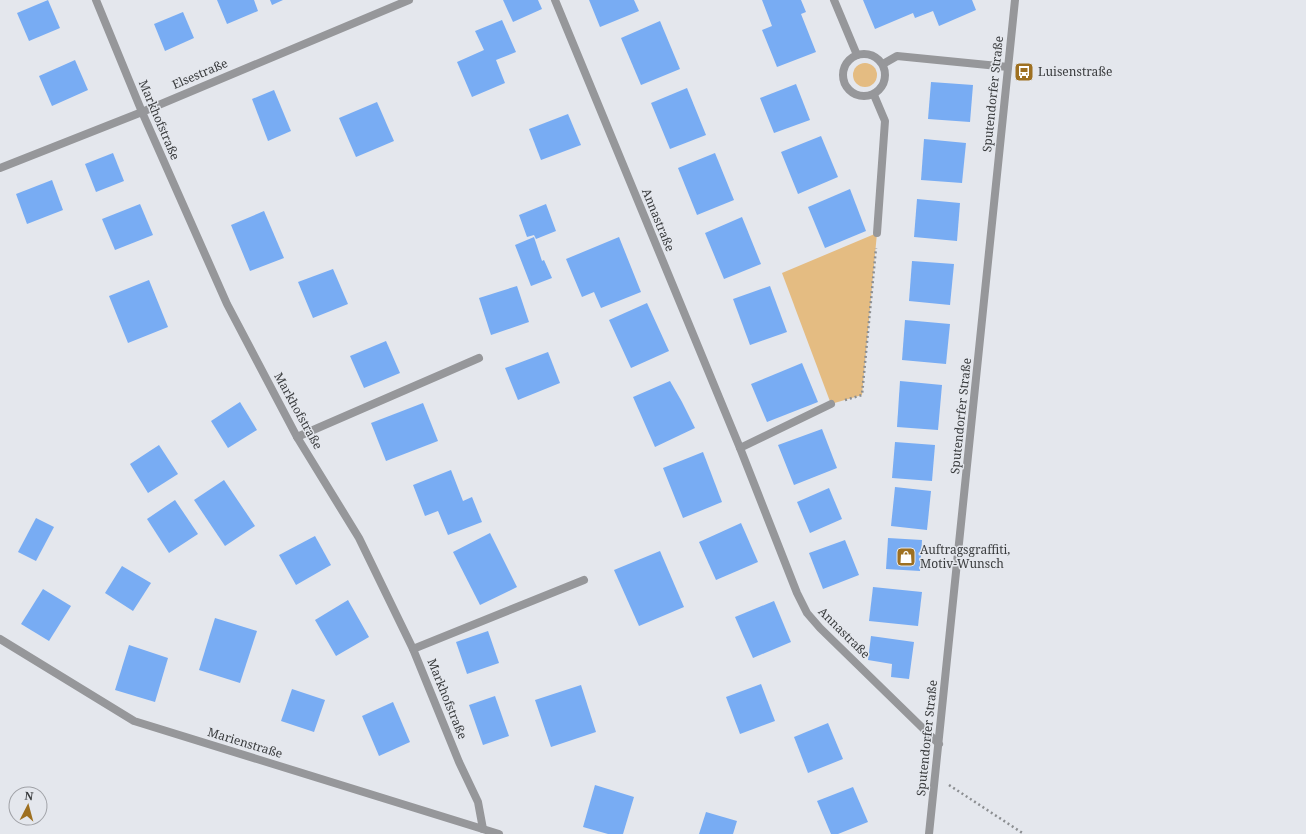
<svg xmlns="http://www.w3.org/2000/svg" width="1306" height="834" viewBox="0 0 1306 834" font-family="'Noto Serif',serif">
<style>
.green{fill:#e4bc82}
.building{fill:#78acf3}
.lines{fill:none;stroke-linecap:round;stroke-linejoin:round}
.path{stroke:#8b8e91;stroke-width:2.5;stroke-dasharray:2 3;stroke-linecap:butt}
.service{stroke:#96979a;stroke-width:8}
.minor{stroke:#96979a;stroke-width:8}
.labels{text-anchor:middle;stroke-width:3;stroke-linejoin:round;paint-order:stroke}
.poi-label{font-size:12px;fill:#393b3d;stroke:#e4e7ed;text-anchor:start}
.street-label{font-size:12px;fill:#393b3d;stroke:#e4e7ed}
</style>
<rect width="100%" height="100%" fill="#e4e7ed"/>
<!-- green -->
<g class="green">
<circle cx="865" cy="75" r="12"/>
<polygon points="877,233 862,395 831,404 782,273"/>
</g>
<!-- building -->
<g class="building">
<polygon points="48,0 60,28 29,41 17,13"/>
<polygon points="217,0 254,0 258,11 227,24"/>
<polygon points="270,0 283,0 272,5"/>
<polygon points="503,0 538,0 542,9 513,22"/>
<polygon points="589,0 634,0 639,11 600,27"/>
<polygon points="762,0 801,0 806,12 801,14 816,52 777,67 762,30 772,26"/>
<polygon points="863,0 972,0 976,10 939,26 933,11 915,18 913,13 875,29"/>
<polygon points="183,12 194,38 165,51 154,24"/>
<polygon points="502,20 516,52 496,60 505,83 472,97 457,62 484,50 475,31"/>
<polygon points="660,21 680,69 641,85 621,38"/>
<polygon points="75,60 88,90 52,106 39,76"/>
<polygon points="931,82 973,85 970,122 928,119"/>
<polygon points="796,84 810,120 774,133 760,98"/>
<polygon points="687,88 706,135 670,149 651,103"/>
<polygon points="274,90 291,131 268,141 252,99"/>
<polygon points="377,102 394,141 356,157 339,118"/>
<polygon points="568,114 581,145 541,160 529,129"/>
<polygon points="821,136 838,177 798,194 781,152"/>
<polygon points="924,139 966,143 962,183 921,180"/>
<polygon points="113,153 124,181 96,192 85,164"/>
<polygon points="715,153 734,200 697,215 678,168"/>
<polygon points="52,180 63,210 27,224 16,194"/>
<polygon points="850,189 866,231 825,248 808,207"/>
<polygon points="917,199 960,203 957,241 914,237"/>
<polygon points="140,204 153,235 115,250 102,219"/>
<polygon points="546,204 556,231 536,239 534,235 527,237 519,215"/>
<polygon points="264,211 284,258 250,271 231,225"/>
<polygon points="742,217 761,264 724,279 705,233"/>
<polygon points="534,237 542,261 544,260 552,278 531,286 515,245"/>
<polygon points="619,237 641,292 601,308 594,292 582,297 566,259"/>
<polygon points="912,261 954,264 950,305 909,301"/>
<polygon points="333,269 348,304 313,318 298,282"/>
<polygon points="149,280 168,327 128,343 109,296"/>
<polygon points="517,286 529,322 491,335 479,298"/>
<polygon points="770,286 787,332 750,345 733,299"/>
<polygon points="647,303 669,351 631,368 609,320"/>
<polygon points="905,320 950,324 946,364 902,360"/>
<polygon points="386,341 400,373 364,388 350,356"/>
<polygon points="548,352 560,383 518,400 505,368"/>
<polygon points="802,363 818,402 767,422 751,384"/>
<polygon points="670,381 682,402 695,428 655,447 633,397"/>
<polygon points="900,381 942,385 938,430 897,427"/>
<polygon points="240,402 257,430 228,448 211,421"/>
<polygon points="423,403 438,441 386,461 371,423"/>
<polygon points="822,429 837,468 794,485 778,445"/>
<polygon points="895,442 935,445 932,481 892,478"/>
<polygon points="159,445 178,474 148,493 130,464"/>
<polygon points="703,452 722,502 683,518 663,468"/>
<polygon points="451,470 463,501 472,497 482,522 448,535 438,511 425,516 413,485"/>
<polygon points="224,480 255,526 225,546 194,500"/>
<polygon points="895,487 931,491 927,530 891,526"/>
<polygon points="829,488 842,519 810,533 797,502"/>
<polygon points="175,500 198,534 169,553 147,519"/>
<polygon points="36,518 54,527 36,561 18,552"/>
<polygon points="741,523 758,562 716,580 699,542"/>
<polygon points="490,533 517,587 480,605 453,552"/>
<polygon points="315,536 331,565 296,585 279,555"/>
<polygon points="888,538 922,540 920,571 886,569"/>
<polygon points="845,540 859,575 823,589 809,553"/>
<polygon points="660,551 684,607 639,626 614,570"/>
<polygon points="122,566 151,583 133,611 105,593"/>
<polygon points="873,587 922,592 918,626 869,621"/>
<polygon points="43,589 71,606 49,641 21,624"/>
<polygon points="348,600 369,637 336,656 315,620"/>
<polygon points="774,601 791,642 753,658 735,617"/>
<polygon points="215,618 257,631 240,683 199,670"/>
<polygon points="488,631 499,663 467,674 456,642"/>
<polygon points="871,636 914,642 909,679 891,677 892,664 868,660"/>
<polygon points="129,645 168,658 155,702 115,690"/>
<polygon points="761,684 775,721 740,734 726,697"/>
<polygon points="581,685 596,732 551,747 535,700"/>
<polygon points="292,689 325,700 314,732 281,721"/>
<polygon points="495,696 509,736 483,745 469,705"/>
<polygon points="393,702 410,742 379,756 362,716"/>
<polygon points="828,723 843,759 808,773 794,737"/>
<polygon points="595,785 634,797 623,834 608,834 583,827"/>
<polygon points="853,787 868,822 838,834 831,834 817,801"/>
<polygon points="706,812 737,821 733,834 699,834"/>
</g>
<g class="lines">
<!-- path -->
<g class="path">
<polyline points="845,400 862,395 876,248"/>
<polyline points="949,785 1024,834"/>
</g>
<!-- service -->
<g class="service">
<polyline points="297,437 479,358"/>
<polyline points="740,448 831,404"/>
<polyline points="413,649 584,580"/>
</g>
<!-- minor -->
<g class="minor">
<polyline points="96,0 142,112 227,304 297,437 359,538 413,649 459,762 478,802 483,829"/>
<polyline points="555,0 740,448 797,593 807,613 820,628 939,744"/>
<polyline points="834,0 857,55"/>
<circle cx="864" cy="75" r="21"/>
<polyline points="883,64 897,56 1008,67"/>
<polyline points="874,95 885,121 877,233"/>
<polyline points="0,168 142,112 409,0"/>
<polyline points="0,639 134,721 499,834"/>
<polyline points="929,834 1015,0"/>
</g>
</g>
<!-- icons -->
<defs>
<g id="bus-square" transform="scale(1)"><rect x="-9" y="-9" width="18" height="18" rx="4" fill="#9e7021" stroke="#e4e7ed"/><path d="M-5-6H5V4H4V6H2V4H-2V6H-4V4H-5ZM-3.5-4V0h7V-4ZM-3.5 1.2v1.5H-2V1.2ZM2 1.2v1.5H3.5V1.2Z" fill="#fff"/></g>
<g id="shop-square" transform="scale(1)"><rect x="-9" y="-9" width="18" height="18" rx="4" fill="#9e7021" stroke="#e4e7ed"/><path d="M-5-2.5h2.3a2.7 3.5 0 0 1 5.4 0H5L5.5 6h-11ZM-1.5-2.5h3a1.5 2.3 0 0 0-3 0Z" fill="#fff"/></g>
</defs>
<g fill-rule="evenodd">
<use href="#bus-square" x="1024" y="72"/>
<use href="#shop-square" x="906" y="557"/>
</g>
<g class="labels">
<!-- poi labels -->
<g class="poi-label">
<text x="1038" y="76">Luisenstraße</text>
<text x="920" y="554">Auftragsgraffiti,<tspan x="920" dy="14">Motiv-Wunsch</tspan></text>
</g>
<!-- street labels -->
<g class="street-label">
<text transform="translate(200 74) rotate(-23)" y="4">Elsestraße</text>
<text transform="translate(993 94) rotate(-84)" y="4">Sputendorfer Straße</text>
<text transform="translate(159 120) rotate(67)" y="4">Markhofstraße</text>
<text transform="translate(658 220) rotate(68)" y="4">Annastraße</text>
<text transform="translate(298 411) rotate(61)" y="4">Markhofstraße</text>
<text transform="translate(961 416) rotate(-84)" y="4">Sputendorfer Straße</text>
<text transform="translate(844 633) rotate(45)" y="4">Annastraße</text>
<text transform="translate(447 699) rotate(68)" y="4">Markhofstraße</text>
<text transform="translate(927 738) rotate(-84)" y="4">Sputendorfer Straße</text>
<text transform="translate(245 743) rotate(17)" y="4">Marienstraße</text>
</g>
</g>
<!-- north arrow -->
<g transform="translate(28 806) rotate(6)"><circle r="19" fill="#e4e7ed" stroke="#a0a2a7"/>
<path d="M0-3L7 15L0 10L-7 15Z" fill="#9e7021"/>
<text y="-6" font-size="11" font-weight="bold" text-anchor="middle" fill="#393b3d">N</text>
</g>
</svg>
